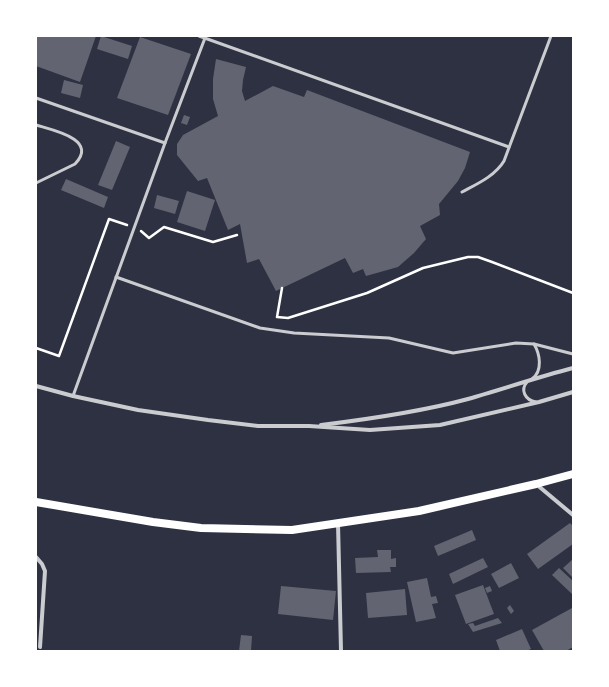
<svg xmlns="http://www.w3.org/2000/svg" width="609" height="687" viewBox="0 0 609 687" font-family="'Fira Sans',sans-serif">
<style>
.building{fill:#626471}
.lines{fill:none;stroke-linecap:round;stroke-linejoin:round}
.path{stroke:#fff;stroke-width:2.5}
.service{stroke:#caccd0;stroke-width:3}
.minor{stroke:#caccd0;stroke-width:4}
.secondary{stroke:#fff;stroke-width:8}
</style>
<rect width="100%" height="100%" fill="#2d3142"/>
<!-- building -->
<g class="building">
<polygon points="36,36 96,36 80,82 36,66"/>
<polygon points="101,36 132,46 128,59 97,49"/>
<polygon points="140,37 191,54 168,115 117,98"/>
<polygon points="216,59 246,67 243,80 242,91 245,101 273,86 304,97 307,90 470,152 465,168 458,181 439,204 440,215 420,226 426,239 414,253 398,267 366,276 363,269 353,273 345,258 276,291 259,259 247,263 240,224 228,230 207,178 198,181 177,155 177,144 183,135 218,116 213,99 213,79"/>
<polygon points="64,80 83,85 80,98 61,93"/>
<polygon points="184,115 190,117 187,125 181,123"/>
<polygon points="116,141 130,147 112,190 98,185"/>
<polygon points="66,179 108,197 104,208 61,190"/>
<polygon points="187,191 215,200 205,231 177,222"/>
<polygon points="157,195 179,201 175,214 154,208"/>
<polygon points="570,523 573,526 573,544 538,569 527,554"/>
<polygon points="472,530 476,540 438,556 434,546"/>
<polygon points="377,550 391,550 391,559 396,558 396,567 390,567 391,572 356,573 355,558 378,557"/>
<polygon points="483,558 488,567 453,584 449,574"/>
<polygon points="573,559 573,578 563,568"/>
<polygon points="511,563 519,578 499,588 491,574"/>
<polygon points="559,568 573,581 573,595 552,575"/>
<polygon points="427,578 431,597 436,596 438,603 432,604 436,618 416,622 407,582"/>
<polygon points="483,585 494,614 466,624 455,595"/>
<polygon points="281,586 336,591 333,620 278,614"/>
<polygon points="490,586 492,591 487,593 485,588"/>
<polygon points="405,589 407,615 368,618 366,593"/>
<polygon points="510,605 514,611 511,614 507,608"/>
<polygon points="572,608 573,610 573,647 566,651 544,651 532,630"/>
<polygon points="498,618 502,623 473,632 468,624 473,623 475,626"/>
<polygon points="522,629 531,649 526,651 500,651 496,640"/>
<polygon points="241,635 252,636 251,651 239,651"/>
</g>
<g class="lines">
<!-- path -->
<g class="path">
<polyline points="141,231 149,238 164,227 213,242 237,235"/>
<polyline points="282,288 277,317 288,318 367,293 423,268 468,257 478,257 492,262 573,293"/>
<polyline points="36,348 59,356 109,219 127,225"/>
</g>
<!-- service -->
<g class="service">
<polyline points="199,36 509,147"/>
<polyline points="36,98 165,143"/>
<path d="M 36,125 C 52,130 99,139 75,164 L 36,183"/>
<path d="M 462,192 C 477,184 495,176 504,161 L 551,36"/>
<polyline points="116,277 260,328 294,333 389,338 453,353 516,343 534,344 573,354"/>
<path d="M 532,379 C 543,371 540,354 534,344"/>
<path d="M 527,382 C 520,390 525,400 536,402"/>
<polyline points="73,396 165,143 205,38"/>
</g>
<!-- minor -->
<g class="minor">
<polyline points="36,386 73,396 138,410 208,420 258,426 309,426 370,430 440,425 539,402 573,392"/>
<path d="M 321,425 C 370,419 420,412 468,399 C 503,389 538,377 573,368"/>
<polyline points="536,484 573,515"/>
<polyline points="338,523 341,651"/>
<polyline points="36,557 42,564 45,571 40,647"/>
</g>
<!-- secondary -->
<polyline class="secondary" points="36,502 153,522 201,528 292,530 419,511 536,484 573,474"/>
</g>
<!-- border -->
<rect width="609" height="687" fill="none" stroke="#ffffff" stroke-width="74"/>
</svg>
